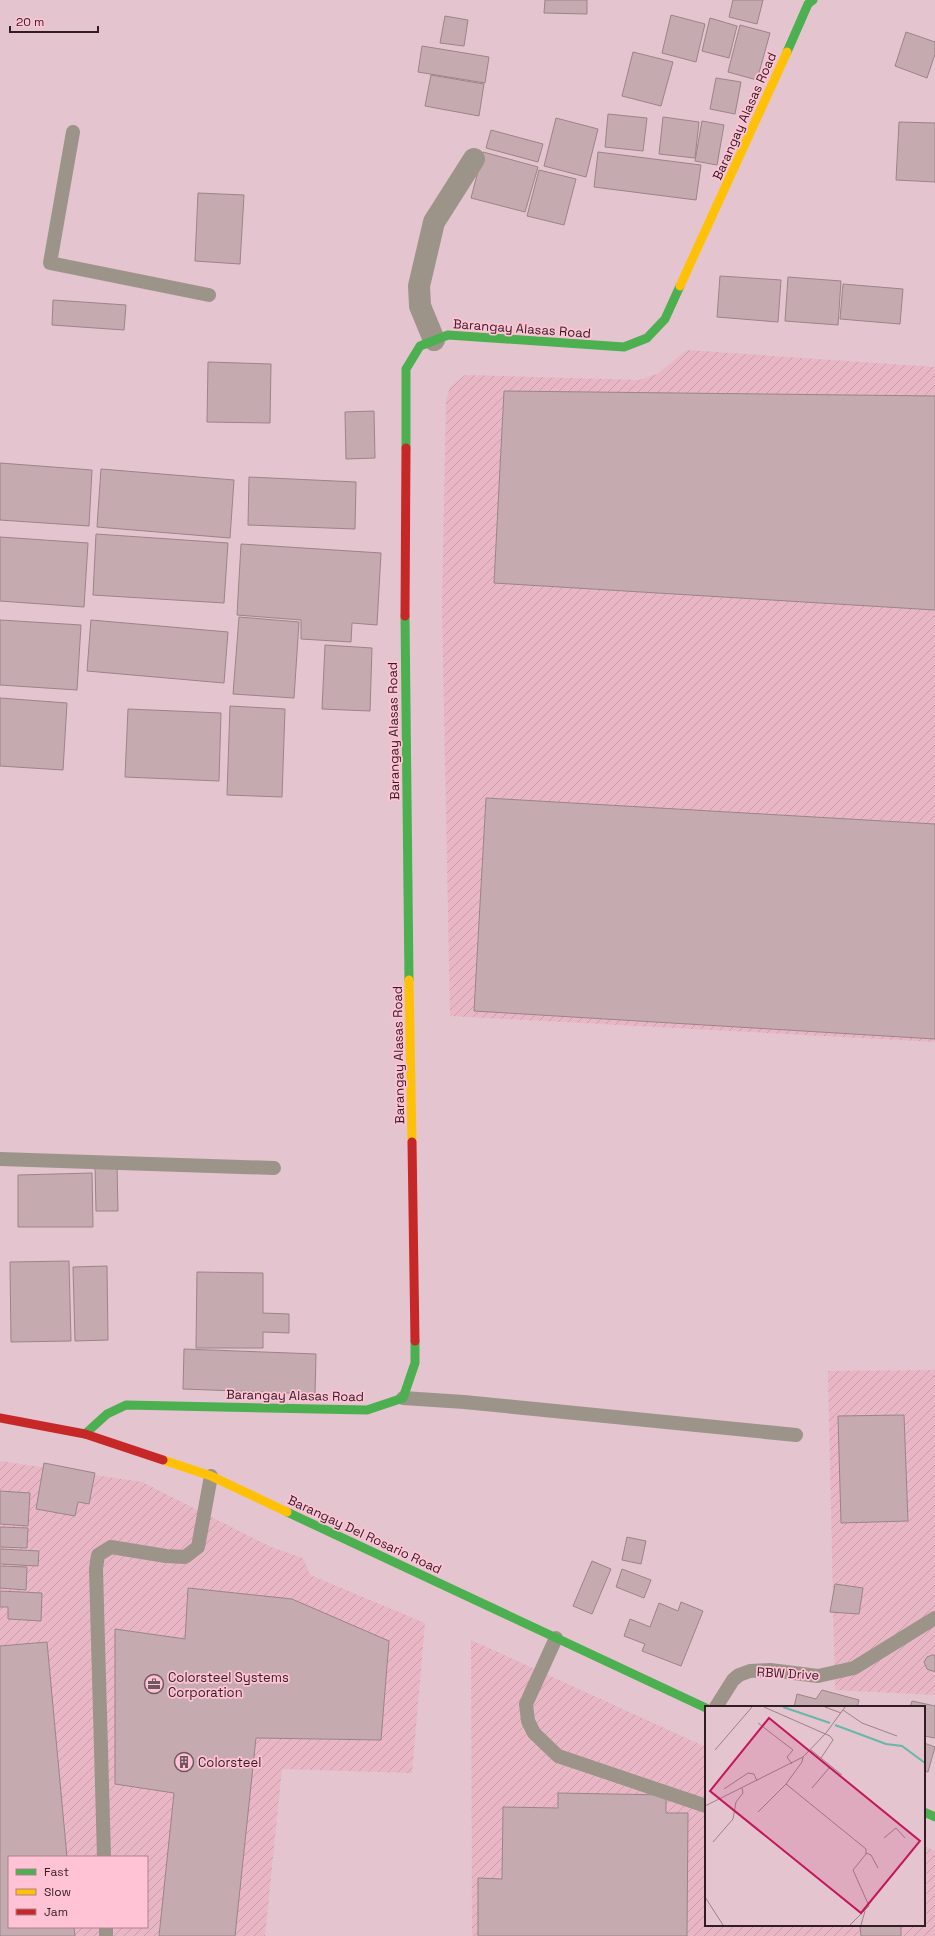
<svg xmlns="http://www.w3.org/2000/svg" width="935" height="1936" viewBox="0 0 935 1936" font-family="'Space Grotesk',sans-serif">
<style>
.industrial{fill:url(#industrial-furrows);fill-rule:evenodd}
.building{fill:#c5abb0;stroke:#9b8488}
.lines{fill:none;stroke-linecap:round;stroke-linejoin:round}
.lane{stroke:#9d9489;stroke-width:14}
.street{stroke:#9d9489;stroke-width:22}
.fast{stroke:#4caf50;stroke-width:9}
.slow{stroke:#ffc107;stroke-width:9}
.jam{stroke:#c62828;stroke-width:9}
.labels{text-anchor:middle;stroke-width:3.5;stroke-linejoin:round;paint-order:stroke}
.street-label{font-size:13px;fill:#321d24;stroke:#ffc3d5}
.poi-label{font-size:13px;fill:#321d24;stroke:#ffc3d5;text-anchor:start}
.inset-river{fill:none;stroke:#67b7aa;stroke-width:2}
.inset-road{fill:none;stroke:#9d818a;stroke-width:1}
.view{fill:#c2185b;fill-opacity:0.15;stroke:#c2185b;stroke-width:2}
.inset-edge{fill:none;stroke:#321d24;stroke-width:2}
</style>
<defs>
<pattern id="industrial-furrows" width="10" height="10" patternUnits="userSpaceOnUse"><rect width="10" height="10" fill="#e9b6c6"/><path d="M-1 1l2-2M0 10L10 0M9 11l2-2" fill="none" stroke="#c89caa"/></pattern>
</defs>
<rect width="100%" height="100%" fill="#e4c4ce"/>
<!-- industrial -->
<g class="industrial">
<polygon points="687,350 935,367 935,1042 450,1016 442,608 446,400 450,387 465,375 639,380 657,374"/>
<polygon points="935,1370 935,1695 835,1690 828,1371"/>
<path d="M 0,1461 L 142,1482 L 271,1547 L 303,1558 L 310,1575 L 425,1623 L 412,1773 L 282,1769 L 265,1936 L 0,1936 ZM 9,1857 L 147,1857 L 147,1927 L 9,1927 Z"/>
<polygon points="471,1640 706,1747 706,1925 924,1925 924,1846 935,1851 935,1936 472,1936"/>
</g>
<!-- building -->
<g class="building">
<polygon points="545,0 587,0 587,14 544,13"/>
<polygon points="733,0 763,0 757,24 729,17"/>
<polygon points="671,15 705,24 696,62 662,53"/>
<polygon points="445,16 468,20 464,46 440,43"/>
<polygon points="710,18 737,26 729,58 702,51"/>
<polygon points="740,25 770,33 757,80 728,72"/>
<polygon points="906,32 935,42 935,54 927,78 895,66"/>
<polygon points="422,46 489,57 485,83 418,72"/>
<polygon points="633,52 673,62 661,106 622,96"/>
<polygon points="431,75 484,84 479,116 425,106"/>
<polygon points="716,78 741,82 735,114 710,109"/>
<polygon points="608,114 647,118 643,151 605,147"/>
<polygon points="663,117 699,122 695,158 659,154"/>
<polygon points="556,118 598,129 586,177 544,166"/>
<polygon points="702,121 724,125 717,165 695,161"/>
<polygon points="899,122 935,123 935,182 896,180"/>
<polygon points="491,130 543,144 538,162 486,148"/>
<polygon points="483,152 538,167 525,212 471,198"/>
<polygon points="598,152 701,165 696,200 594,187"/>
<polygon points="539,170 576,179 564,225 527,216"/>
<polygon points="198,193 244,195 240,264 195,261"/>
<polygon points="720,276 781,280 778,322 717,317"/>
<polygon points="788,277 841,281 838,325 785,321"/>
<polygon points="843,284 903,289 900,324 840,319"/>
<polygon points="53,300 126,305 124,330 52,325"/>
<polygon points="208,362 271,364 270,423 207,422"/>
<polygon points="504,391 935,396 935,610 494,583"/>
<polygon points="374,411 375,458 346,459 345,412"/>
<polygon points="0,463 92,470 89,526 0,520"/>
<polygon points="101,469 234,480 230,538 97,527"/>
<polygon points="249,477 356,482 355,529 248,525"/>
<polygon points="96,534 228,543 224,603 93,595"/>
<polygon points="0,537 88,543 84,607 0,601"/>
<polygon points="241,544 381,553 377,625 352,623 351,642 301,639 301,620 237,615"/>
<polygon points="239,617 299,622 294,698 233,694"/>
<polygon points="0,620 81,625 77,690 0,685"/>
<polygon points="91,620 228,632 224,683 87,671"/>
<polygon points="325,645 372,648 370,711 322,709"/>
<polygon points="0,698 67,703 63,770 0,766"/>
<polygon points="230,706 285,709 282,797 227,795"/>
<polygon points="128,709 221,713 219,781 125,777"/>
<polygon points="486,798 935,824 935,1039 474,1011"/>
<polygon points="95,1165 117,1165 118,1211 96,1211"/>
<polygon points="92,1173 93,1227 18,1227 18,1175"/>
<polygon points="69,1261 71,1341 11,1342 10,1262"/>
<polygon points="107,1266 108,1340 75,1341 73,1267"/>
<polygon points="197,1272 263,1273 263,1313 289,1314 289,1333 263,1332 263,1348 196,1348"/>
<polygon points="184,1349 316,1354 315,1394 183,1389"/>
<polygon points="904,1415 908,1521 841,1523 838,1416"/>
<polygon points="44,1463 95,1473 89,1504 78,1502 75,1516 36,1509"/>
<polygon points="0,1491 30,1493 28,1526 0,1524"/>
<polygon points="0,1527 28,1528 27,1548 0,1547"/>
<polygon points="627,1537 646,1541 641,1564 622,1560"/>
<polygon points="0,1549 39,1551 38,1566 0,1564"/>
<polygon points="592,1561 611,1569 592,1614 573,1606"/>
<polygon points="0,1566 27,1567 26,1590 0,1588"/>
<polygon points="622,1569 651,1580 644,1598 616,1587"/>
<polygon points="835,1584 863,1588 859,1614 830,1612"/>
<polygon points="188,1588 292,1599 389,1641 381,1740 256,1738 235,1936 159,1936 174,1793 115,1784 115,1629 185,1639"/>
<polygon points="0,1591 42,1593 41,1621 8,1619 8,1607 0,1607"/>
<polygon points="681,1602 703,1611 681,1666 642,1651 645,1644 624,1636 630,1619 650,1627 659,1603 678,1611"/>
<polygon points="47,1642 67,1857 9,1857 9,1927 74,1927 75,1936 0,1936 0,1646"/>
<polygon points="932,1655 935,1655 935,1671 932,1671 927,1669 924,1662 927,1657"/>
<polygon points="822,1690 859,1700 857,1707 794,1707 797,1694 816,1699"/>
<polygon points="912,1701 935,1706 935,1738 924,1736 924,1707 910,1707"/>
<polygon points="924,1743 935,1747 928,1772 924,1771"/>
<polygon points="558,1793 666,1795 666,1813 688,1813 687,1936 478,1936 478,1878 502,1879 503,1807 558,1808"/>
<polygon points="860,1926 901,1926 901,1936 861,1936"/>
</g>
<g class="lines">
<!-- lane -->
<g class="lane">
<polyline points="73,132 50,263 209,295"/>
<polyline points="0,1159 274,1168"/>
<polyline points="403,1398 464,1402 796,1435"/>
<polyline points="556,1638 526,1704 528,1721 534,1733 558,1756 706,1806"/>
<polyline points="716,1707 733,1680 739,1675 750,1671 770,1670 818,1676 854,1668 935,1618"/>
<polyline points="104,1857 96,1569 98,1555 111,1547 166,1556 185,1557 198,1547 211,1476"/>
<polyline points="106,1927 106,1936"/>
</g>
<!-- street -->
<polyline class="street" points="434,340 420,306 419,286 434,222 474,159"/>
<!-- fast -->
<g class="fast">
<polyline points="787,52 808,4 813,0"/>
<polyline points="406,448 406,369 420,346 448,335 624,347 647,338 665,319 680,286"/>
<polyline points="405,616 409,980"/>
<polyline points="85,1434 107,1414 126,1405 367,1410 403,1398 415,1363 415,1341"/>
<polyline points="287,1512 706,1708"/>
<polyline points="924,1812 935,1817"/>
</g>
<!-- slow -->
<g class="slow">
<polyline points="680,286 787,52"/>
<polyline points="409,980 412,1142"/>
<polyline points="163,1460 211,1476 287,1512"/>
</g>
<!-- jam -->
<g class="jam">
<polyline points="405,616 406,448"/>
<polyline points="412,1142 415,1341"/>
<polyline points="0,1418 85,1434 163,1460"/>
</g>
</g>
<!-- icons -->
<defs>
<g id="office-ring" transform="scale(1)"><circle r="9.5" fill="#ffc3d5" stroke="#705760" stroke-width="1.5"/><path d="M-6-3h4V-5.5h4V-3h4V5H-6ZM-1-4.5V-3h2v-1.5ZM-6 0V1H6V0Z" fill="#705760"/></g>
<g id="building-ring" transform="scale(1)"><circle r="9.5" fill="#ffc3d5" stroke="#705760" stroke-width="1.5"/><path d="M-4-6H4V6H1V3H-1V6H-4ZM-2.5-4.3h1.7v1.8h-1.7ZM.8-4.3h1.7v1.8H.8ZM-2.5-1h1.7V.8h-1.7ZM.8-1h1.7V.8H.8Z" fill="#705760"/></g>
</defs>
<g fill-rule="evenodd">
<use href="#office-ring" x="154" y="1684"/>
<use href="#building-ring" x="184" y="1762"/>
</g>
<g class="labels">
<!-- street labels -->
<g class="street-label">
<text transform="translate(744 116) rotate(-66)" y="5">Barangay Alasas Road</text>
<text transform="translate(522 328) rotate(4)" y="5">Barangay Alasas Road</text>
<text transform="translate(393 731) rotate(-91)" y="5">Barangay Alasas Road</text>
<text transform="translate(398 1055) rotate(-91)" y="5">Barangay Alasas Road</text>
<text transform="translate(295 1395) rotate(1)" y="5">Barangay Alasas Road</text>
<text transform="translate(365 1534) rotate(25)" y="5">Barangay Del Rosario Road</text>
<text transform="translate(788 1673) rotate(3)" y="5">RBW Drive</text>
</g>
<!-- poi labels -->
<g class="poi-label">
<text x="168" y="1682">Colorsteel Systems<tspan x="168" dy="15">Corporation</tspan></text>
<text x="198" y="1767">Colorsteel</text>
</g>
</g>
<!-- overview -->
<g transform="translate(705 1706)">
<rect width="220" height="220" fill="#e4c4ce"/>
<path class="inset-river" d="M 78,1 L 125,17M 130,19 L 181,38 L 197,40 L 220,57"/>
<path class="inset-road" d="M 59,1 L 125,30 L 128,34 L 116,52M 120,1 L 136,7M 138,4 L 157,17 L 192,30M 53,17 L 88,44 L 82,51 L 87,58M 10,44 L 47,1M 106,44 L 137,69M 81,78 L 161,143 L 161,148 L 148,164 L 164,200 L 145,219M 107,82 L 125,61M 19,83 L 43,67 L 49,68 L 52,75M 0,100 L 98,51 L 121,27 L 140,1M 53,106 L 81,78 L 97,56 L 98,51M 179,132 L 191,122 L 200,132M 8,136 L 28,113 L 31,96 L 38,87 L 37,82M 161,147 L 166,149 L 173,162M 0,191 L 18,219M 156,219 L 160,205"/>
<path class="view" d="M 64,12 L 215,135 L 156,207 L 5,85 Z"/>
<rect width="220" height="220" class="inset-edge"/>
</g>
<!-- legend -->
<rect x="8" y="1856" width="140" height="72" fill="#ffc3d5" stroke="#ad818e"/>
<rect x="16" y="1869" width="20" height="6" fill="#4caf50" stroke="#ad818e"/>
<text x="44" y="1876" font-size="12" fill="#321d24">Fast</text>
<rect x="16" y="1889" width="20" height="6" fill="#ffc107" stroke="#ad818e"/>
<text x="44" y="1896" font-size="12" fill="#321d24">Slow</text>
<rect x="16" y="1909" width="20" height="6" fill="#c62828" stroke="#ad818e"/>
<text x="44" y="1916" font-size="12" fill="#321d24">Jam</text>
<!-- scale -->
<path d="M10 26v6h88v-6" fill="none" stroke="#321d24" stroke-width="2"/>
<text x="16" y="26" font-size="12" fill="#321d24" stroke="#ffc3d5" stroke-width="3" paint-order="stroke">20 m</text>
</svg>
